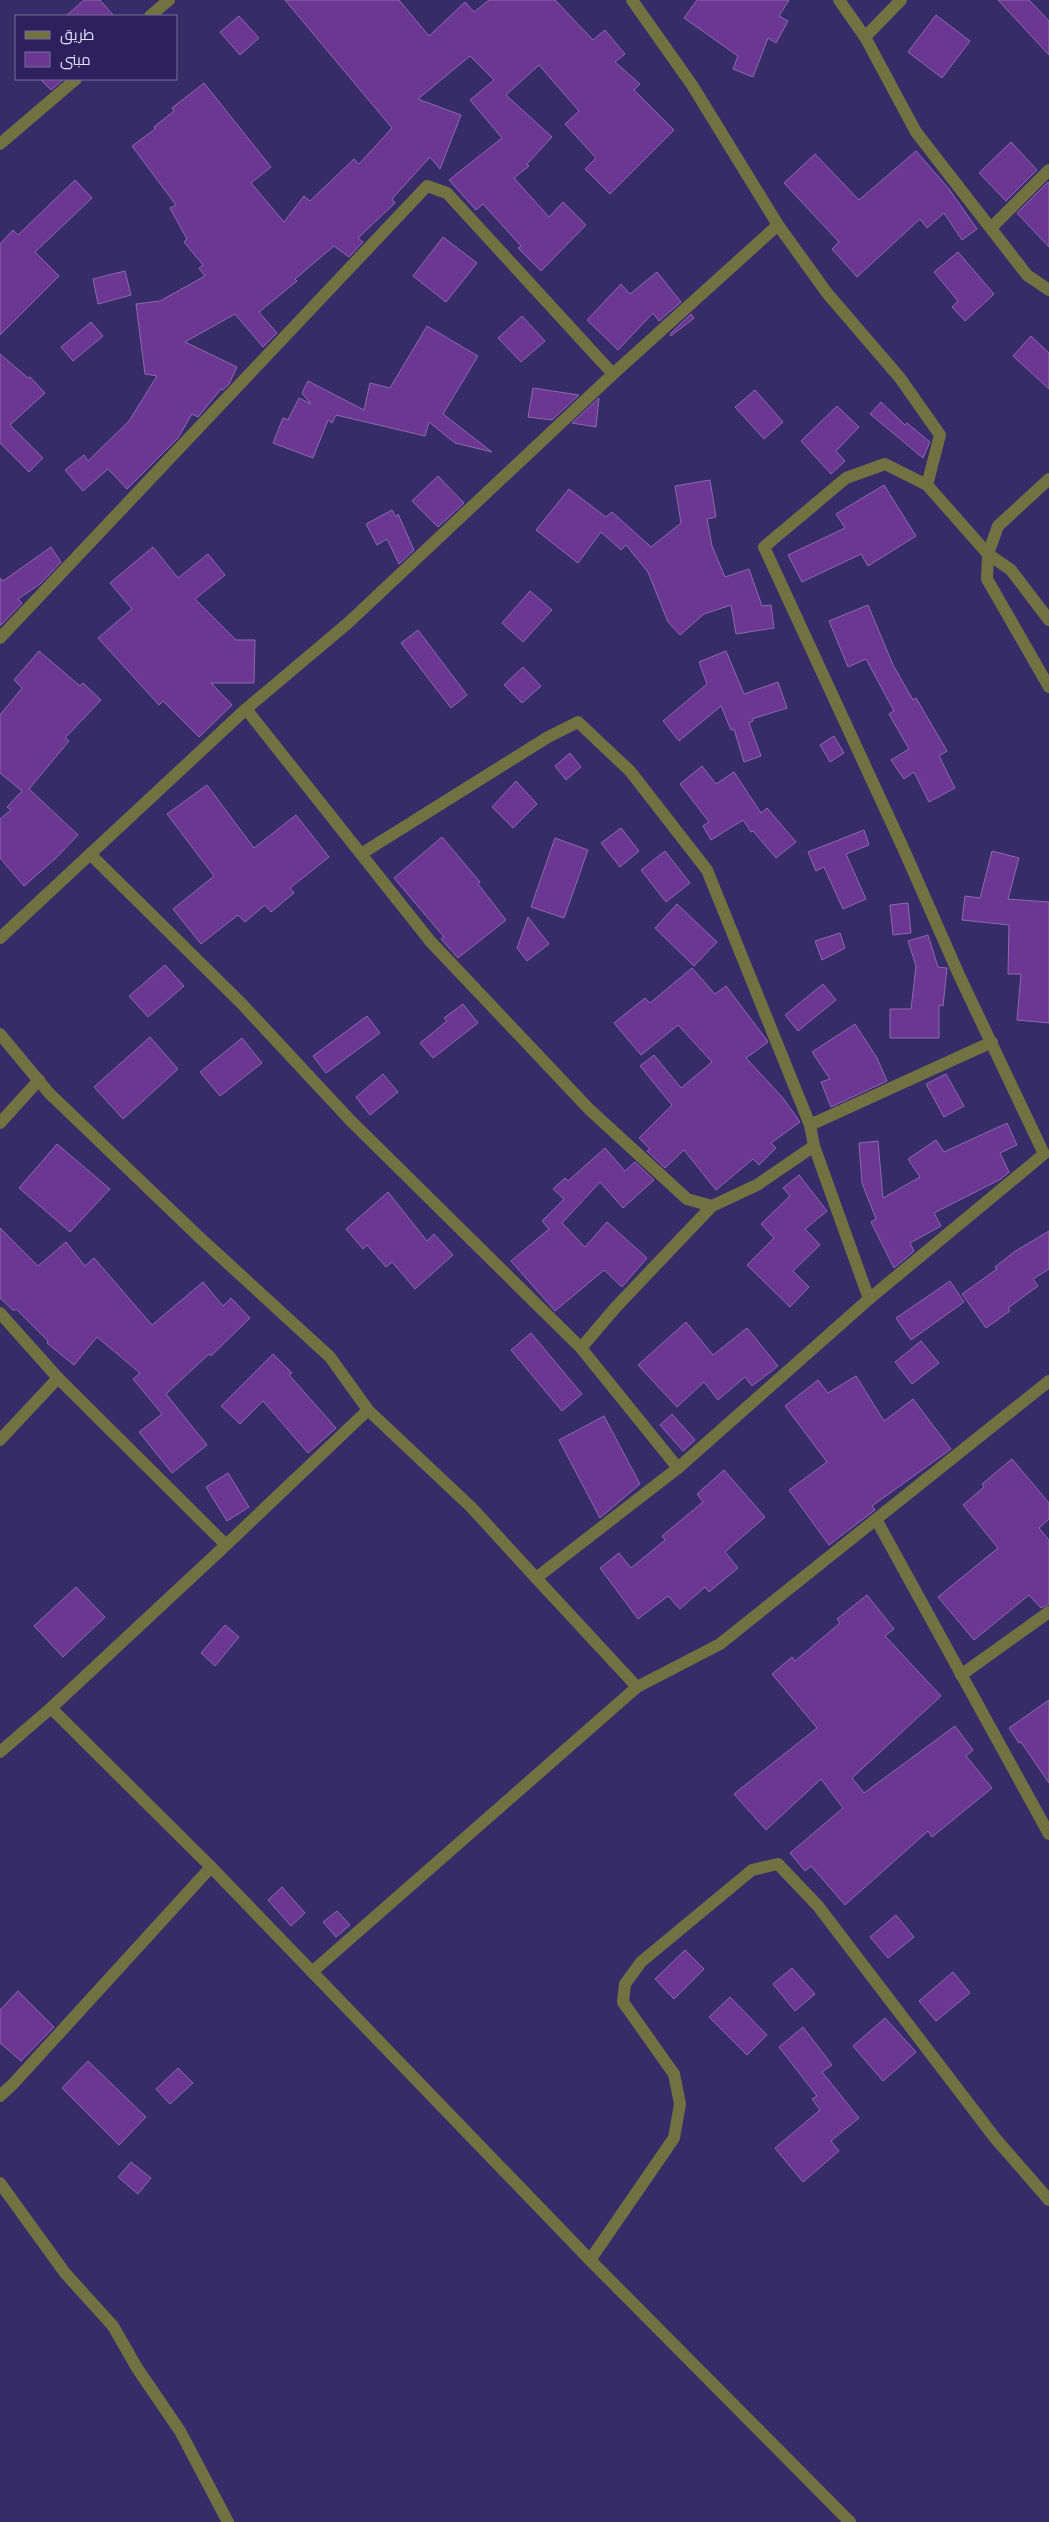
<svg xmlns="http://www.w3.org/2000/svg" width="1049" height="2522" viewBox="0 0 1049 2522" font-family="'Space Grotesk',Cairo,sans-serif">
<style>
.building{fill:#6b3793;stroke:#8c6aaa}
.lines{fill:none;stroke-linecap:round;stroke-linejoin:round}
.street{stroke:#727142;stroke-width:12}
</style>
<rect width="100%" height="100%" fill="#362c68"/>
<!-- building -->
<g class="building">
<polygon points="84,0 100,0 114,16 66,16"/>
<polygon points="285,0 399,0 429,36 465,2 474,12 489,0 555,0 593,40 605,30 625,54 615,62 640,84 634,90 674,130 610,194 585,169 596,158 565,124 579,111 539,65 506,95 552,137 527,164 529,166 514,178 549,217 563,202 586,225 541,271 518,248 521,246 483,204 476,210 449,180 502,138 470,100 494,80 470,56 418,99 461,115 440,169 430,157 392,199 395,203 358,238 363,242 349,257 334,246 295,279 297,281 259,312 277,333 263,347 235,314 185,342 237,367 229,384 223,390 221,389 198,417 192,414 178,438 127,489 108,469 83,491 65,470 84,455 88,461 129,421 157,376 145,374 136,304 160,301 205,276 199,268 203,265 184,242 187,239 170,208 176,205 132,146 155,129 154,127 174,111 172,108 204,83 271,167 251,183 284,222 304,196 310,201 354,159 359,164 392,128"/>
<polygon points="697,0 789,0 779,16 788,21 776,43 768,38 753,77 733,69 738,56 684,18"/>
<polygon points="998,0 1029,0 1049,21 1049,55"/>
<polygon points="936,15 970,41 942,78 908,52"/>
<polygon points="239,16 259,38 240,55 220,32"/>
<polygon points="40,79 64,79 51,90"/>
<polygon points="1011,142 1037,170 1006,201 979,173"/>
<polygon points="916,151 949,189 977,229 962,240 944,213 927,228 920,219 857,277 832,249 839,242 784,183 815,154 859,200"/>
<polygon points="75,180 92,198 35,252 59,276 0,335 0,244 13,230 18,235"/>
<polygon points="1048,182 1049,183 1049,247 1017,213"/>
<polygon points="443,237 477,263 446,302 413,276"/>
<polygon points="958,252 994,294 965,321 952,307 958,301 934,272"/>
<polygon points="125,271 131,295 98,304 93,279"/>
<polygon points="657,272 681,302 659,321 653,313 618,350 587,320 621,284 630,294"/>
<polygon points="691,314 694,318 671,336 670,334"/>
<polygon points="522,316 545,341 521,362 498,338"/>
<polygon points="91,322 103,336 73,361 61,347"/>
<polygon points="427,326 478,356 443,414 492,452 455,443 429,422 425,436 336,415 332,423 328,420 313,458 273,443 283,418 288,420 299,398 311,404 302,393 308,381 364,410 370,383 390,388"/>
<polygon points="1031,336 1049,353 1049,389 1013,356"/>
<polygon points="0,354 28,378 30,377 45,393 10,425 43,458 29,472 0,443"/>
<polygon points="533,388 579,395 552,420 528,417"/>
<polygon points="755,390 783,422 764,439 735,407"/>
<polygon points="599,398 596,427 572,423"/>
<polygon points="881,402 905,425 907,423 930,442 923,458 870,414"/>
<polygon points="837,406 859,427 836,451 845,461 831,474 801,441"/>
<polygon points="438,476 464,503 438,527 412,501"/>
<polygon points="710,480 716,517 707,519 712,546 725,577 749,569 762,606 771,605 774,628 736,634 731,605 704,614 680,635 668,622 648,572 626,545 621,550 601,532 578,563 536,530 569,489 606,517 612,512 651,547 681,523 675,486"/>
<polygon points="884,485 916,536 868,566 861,554 802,582 788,555 845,528 836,514"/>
<polygon points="392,510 396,517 398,514 414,550 399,564 387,539 377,545 366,524"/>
<polygon points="51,547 61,562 40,584 18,599 22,603 0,626 0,578 3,581"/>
<polygon points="153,547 178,578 208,554 225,575 195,599 236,640 255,640 254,683 211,683 232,705 199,737 163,701 159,705 98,638 132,609 110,583"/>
<polygon points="530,591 552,610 523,642 502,623"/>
<polygon points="868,605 893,665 913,700 916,698 947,751 939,756 955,788 929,802 914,772 904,779 891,760 909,749 889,714 894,711 866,659 848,667 829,621"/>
<polygon points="418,630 467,695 451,708 401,643"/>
<polygon points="39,651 80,686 83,683 101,700 65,738 69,741 29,789 78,835 56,858 24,886 0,858 0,819 11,810 7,807 22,791 0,773 0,715 22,688 14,680"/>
<polygon points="726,651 744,694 778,682 787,708 752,719 753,721 749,723 761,756 744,762 734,729 731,730 721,706 679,741 663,721 707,684 699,662"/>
<polygon points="523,667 541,686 522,703 504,685"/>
<polygon points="834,736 844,753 830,762 820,745"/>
<polygon points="570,753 581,767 566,780 555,766"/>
<polygon points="702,766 716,784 734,772 761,813 767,808 796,842 776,858 753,831 751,832 743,820 711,840 703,826 709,822 680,784"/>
<polygon points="516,781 537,804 513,828 492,807"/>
<polygon points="207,785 254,848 296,815 329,857 290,888 294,893 271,912 265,905 245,922 238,915 201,944 173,909 214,876 167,814"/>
<polygon points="621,828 639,851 620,867 601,843"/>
<polygon points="864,830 869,845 846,854 866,899 843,909 824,867 816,871 808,852"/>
<polygon points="442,837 480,882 478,884 506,920 458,958 441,939 444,937 394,878"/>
<polygon points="555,838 588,850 564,918 531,907"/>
<polygon points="665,851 690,883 666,902 641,870"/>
<polygon points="992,851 1019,858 1008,899 1049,902 1049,1023 1017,1020 1021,974 1008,974 1009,925 962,920 965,896 980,898"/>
<polygon points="908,903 911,933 893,935 890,905"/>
<polygon points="677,904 717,942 694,966 655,928"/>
<polygon points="528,917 549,944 527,961 517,948"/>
<polygon points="840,933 845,948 822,960 815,941"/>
<polygon points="928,935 938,967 947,968 943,1006 939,1005 939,1038 890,1038 890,1009 911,1009 916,966 908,941"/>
<polygon points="165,965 184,986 148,1017 129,996"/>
<polygon points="692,968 715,994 726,986 766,1039 768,1042 746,1058 783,1098 800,1122 771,1143 776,1148 759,1165 753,1159 716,1190 684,1150 665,1168 647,1151 650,1149 639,1138 672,1105 640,1066 654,1055 681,1088 712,1062 678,1025 641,1055 614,1023 645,998 650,1003"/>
<polygon points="823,984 836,1000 798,1031 785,1015"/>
<polygon points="463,1004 478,1023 433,1058 420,1043 447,1021 444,1018"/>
<polygon points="367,1016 380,1033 326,1073 313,1056"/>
<polygon points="855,1024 877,1058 887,1081 831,1107 821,1082 830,1079 812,1052"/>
<polygon points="150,1037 178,1069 123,1119 94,1087"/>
<polygon points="242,1038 262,1063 220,1096 200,1072"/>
<polygon points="383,1074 398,1092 370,1115 356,1097"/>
<polygon points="946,1074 964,1106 944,1117 926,1084"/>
<polygon points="1007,1123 1017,1145 1000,1153 1009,1172 1001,1179 934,1213 941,1226 910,1243 914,1251 894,1268 871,1222 876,1219 862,1183 859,1143 878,1141 883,1198 920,1177 908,1159 936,1140 944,1152"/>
<polygon points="57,1144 110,1189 70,1232 19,1188"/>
<polygon points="605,1148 625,1171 635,1162 654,1180 623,1208 600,1182 562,1223 585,1247 607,1222 647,1258 622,1287 604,1270 555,1311 511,1261 549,1229 542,1221 564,1199 553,1189 565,1178 568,1181"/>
<polygon points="799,1175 827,1211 805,1229 820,1245 793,1271 809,1287 790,1307 747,1265 774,1238 761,1224 790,1196 783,1188"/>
<polygon points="388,1192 427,1241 434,1234 453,1255 415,1289 392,1262 386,1267 367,1245 363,1249 346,1229"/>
<polygon points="0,1228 38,1266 66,1242 85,1266 94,1258 152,1325 203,1282 223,1306 231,1298 250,1318 211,1356 209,1354 166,1394 207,1445 172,1473 139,1432 162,1414 133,1379 140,1373 97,1337 74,1365 47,1343 48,1341 16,1309 14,1311 0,1298"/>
<polygon points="1049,1231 1049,1269 1033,1279 1038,1286 1008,1308 1010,1311 986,1328 962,1294 997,1269 995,1267 1014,1252"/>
<polygon points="950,1281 964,1302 911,1340 896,1318"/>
<polygon points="686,1322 713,1355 747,1328 778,1366 752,1386 745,1377 718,1400 704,1382 677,1407 638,1365"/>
<polygon points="531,1333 582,1394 562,1411 511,1350"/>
<polygon points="921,1341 939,1363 912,1384 895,1362"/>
<polygon points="273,1354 292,1373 289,1375 336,1428 308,1453 263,1401 240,1424 221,1406"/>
<polygon points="856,1376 884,1421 913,1399 951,1449 872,1506 875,1510 829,1545 789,1490 827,1462 785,1406 818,1380 828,1393"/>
<polygon points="672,1414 695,1440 683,1451 660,1425"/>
<polygon points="604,1416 640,1484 600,1518 559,1440"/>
<polygon points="1012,1459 1049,1503 1049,1519 1039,1528 1049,1540 1049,1604 1041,1608 1029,1595 974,1640 938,1597 998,1548 963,1505 984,1487 982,1484"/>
<polygon points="724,1470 765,1517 725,1552 738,1568 709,1592 705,1587 680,1609 668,1596 638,1619 600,1568 619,1553 631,1568 665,1540 662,1536 703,1502 697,1494"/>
<polygon points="228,1473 249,1507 227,1521 206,1487"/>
<polygon points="76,1587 105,1617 63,1657 34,1626"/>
<polygon points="867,1595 894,1629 885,1636 941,1696 852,1778 864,1793 955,1726 973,1750 966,1756 992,1788 932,1837 928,1831 845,1905 811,1866 805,1871 790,1853 843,1808 821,1779 766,1830 734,1794 817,1728 772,1674 792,1657 795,1661 840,1623 837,1619"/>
<polygon points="225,1625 239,1637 215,1666 201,1653"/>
<polygon points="1049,1700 1049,1783 1021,1742 1019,1743 1009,1728"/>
<polygon points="282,1887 305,1913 291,1926 268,1900"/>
<polygon points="337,1911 350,1925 336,1937 323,1922"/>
<polygon points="896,1915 914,1937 888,1958 870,1937"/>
<polygon points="685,1950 704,1969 674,1999 655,1979"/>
<polygon points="792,1968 815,1994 795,2011 773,1984"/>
<polygon points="953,1972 970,1993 936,2021 919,2001"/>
<polygon points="18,1991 54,2027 21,2061 0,2043 0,2010"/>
<polygon points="730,1997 767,2035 747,2055 709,2017"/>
<polygon points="885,2018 916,2052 883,2081 853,2046"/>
<polygon points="803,2027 832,2065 822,2072 859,2118 831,2141 839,2151 803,2182 775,2148 820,2110 812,2099 817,2096 779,2047"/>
<polygon points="88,2061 146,2117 119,2145 62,2088"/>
<polygon points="178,2068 193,2083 170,2104 156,2089"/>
<polygon points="131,2162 151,2178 138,2194 118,2177"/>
</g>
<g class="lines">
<!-- street -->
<g class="street">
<polyline points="632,0 692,85 778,225 827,293 900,378 940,435 927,485 988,554 1011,570 1049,620"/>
<polyline points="839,0 865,37"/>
<polyline points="901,0 865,37 916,132 1027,275 1049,290"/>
<polyline points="150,16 169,0"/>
<polyline points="0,144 76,79"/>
<polyline points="778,225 613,374 348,623 246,709 430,941 590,1110 687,1199 712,1206 757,1185 814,1146 869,1299 1044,1154 959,975 904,850 764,547 846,478 885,464 927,485"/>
<polyline points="991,228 1049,170"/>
<polyline points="1049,479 998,526 988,554 987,579 1049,687"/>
<polyline points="0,638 427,186 447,193 613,374"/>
<polyline points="90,854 241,1003 350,1120 581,1348"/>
<polyline points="361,854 548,737 578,722 630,771 707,870 810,1125 814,1146"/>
<polyline points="0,938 246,709"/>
<polyline points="0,1034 49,1093 198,1236 330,1357 368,1410 472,1508 536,1578 678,1468"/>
<polyline points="0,1123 39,1080"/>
<polyline points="810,1125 992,1042"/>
<polyline points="712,1206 615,1308 581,1348 678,1468 869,1299"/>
<polyline points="0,1313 58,1378 0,1440"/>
<polyline points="58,1378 226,1545"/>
<polyline points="877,1521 1049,1834"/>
<polyline points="536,1578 637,1687 720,1644 1049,1381"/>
<polyline points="961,1675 1049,1612"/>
<polyline points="51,1708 211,1867 590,2260 850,2522"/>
<polyline points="0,1752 51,1708 226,1545 368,1410"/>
<polyline points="312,1972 637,1687"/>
<polyline points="0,2096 13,2084 211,1867"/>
<polyline points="0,2183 65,2273 113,2326 137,2368 180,2431 228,2522"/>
<polyline points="590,2260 674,2138 680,2104 674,2074 623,2002 625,1984 641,1962 752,1870 778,1864 818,1906 995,2138 1049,2200"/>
</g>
</g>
<!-- legend -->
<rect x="15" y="15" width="162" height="65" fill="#2c215c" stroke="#756e9d"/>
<rect x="25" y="31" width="25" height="8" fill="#727142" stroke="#756e9d"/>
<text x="60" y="40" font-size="15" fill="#e2e1ff">طريق</text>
<rect x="25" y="52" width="25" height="15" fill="#6b3793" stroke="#756e9d"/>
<text x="60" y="65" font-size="15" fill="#e2e1ff">مبنى</text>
</svg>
